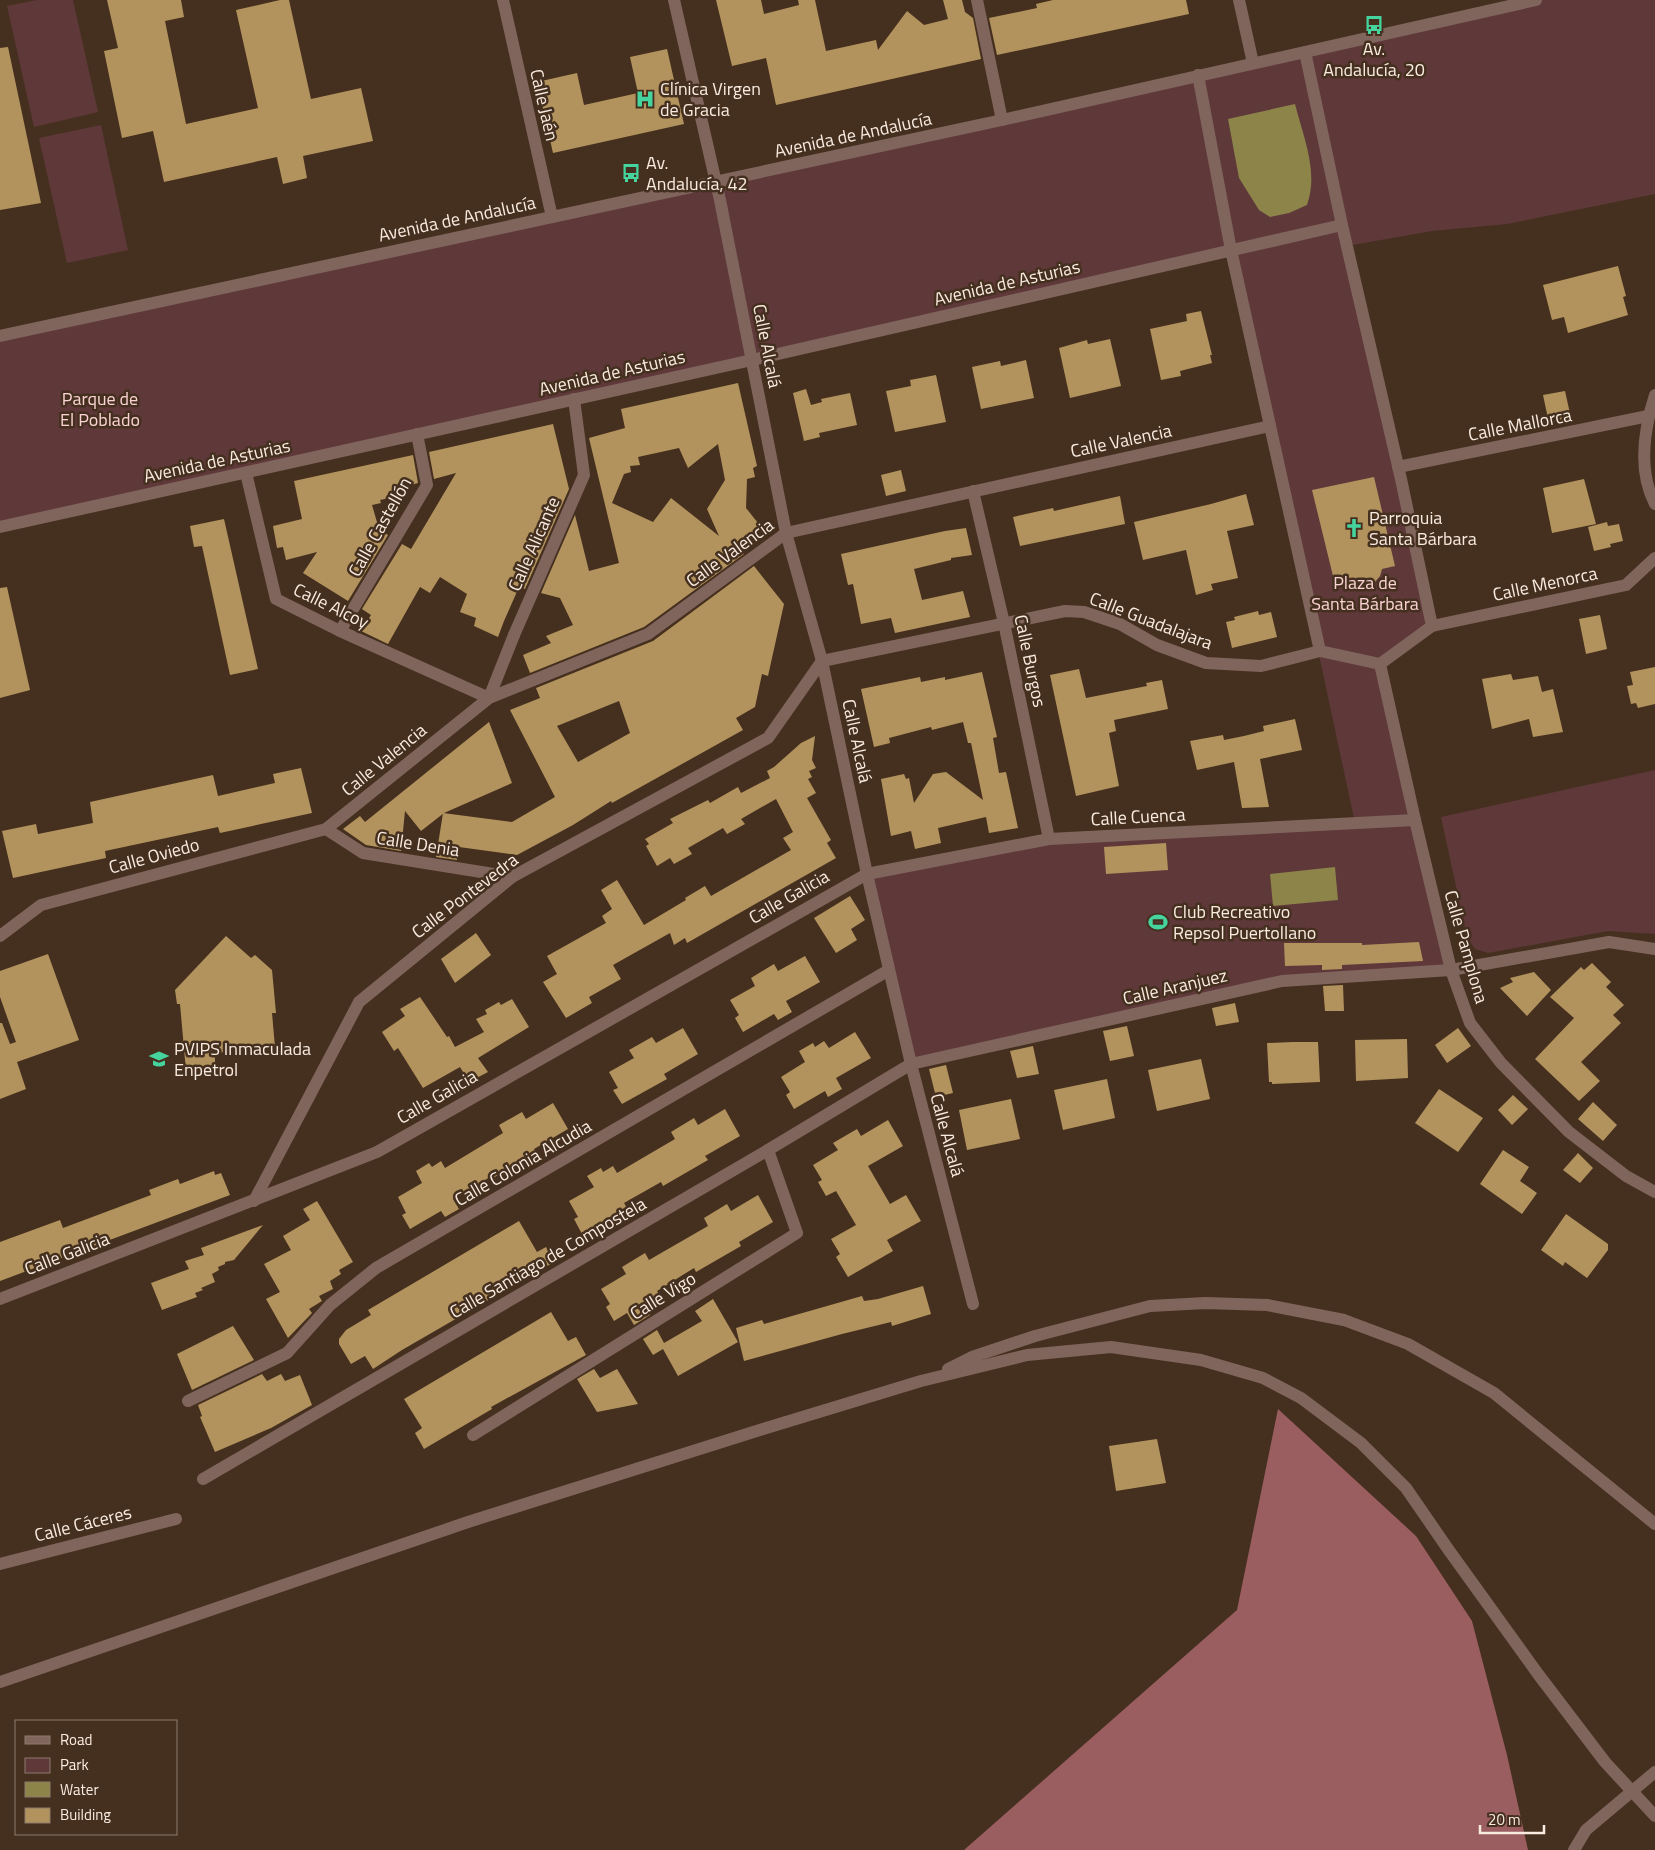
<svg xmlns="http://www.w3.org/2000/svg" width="1655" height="1850" viewBox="0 0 1655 1850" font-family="'Titillium Web',sans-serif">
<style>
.green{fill:#5f383a}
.forest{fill:#9a5d60}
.water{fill:#8c8448}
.building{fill:#b3935d;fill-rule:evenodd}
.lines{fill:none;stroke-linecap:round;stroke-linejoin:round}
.pedestrian{stroke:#80655d;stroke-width:12}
.minor{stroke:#80655d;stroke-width:12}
.tertiary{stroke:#80655d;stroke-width:12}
.labels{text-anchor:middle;stroke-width:5;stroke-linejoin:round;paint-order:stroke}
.poi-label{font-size:18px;fill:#f9ebe0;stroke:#45301f;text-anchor:start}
.street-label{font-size:18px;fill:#f9ebe0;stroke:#45301f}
.park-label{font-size:18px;fill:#fbd3d4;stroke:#45301f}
</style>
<rect width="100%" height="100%" fill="#45301f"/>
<!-- green -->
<g class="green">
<polygon points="37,0 73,0 98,112 34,127 7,6"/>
<polygon points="1536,0 1655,0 1655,194 1507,224 1432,231 1347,246 1432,626 1380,664 1451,970 1282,981 911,1064 867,874 1049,839 1355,823 1270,426 1230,250 0,527 0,336"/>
<polygon points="101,125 128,250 67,263 39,138"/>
<polygon points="1655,770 1655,934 1608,931 1488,953 1475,949 1467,937 1441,817"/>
</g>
<!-- forest -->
<polygon class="forest" points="1278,1409 1416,1536 1472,1621 1507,1755 1528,1850 964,1850 1237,1610"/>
<!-- water -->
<g class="water">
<path d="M 1295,104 C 1303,136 1319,172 1307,205 L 1289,213 L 1270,217 L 1259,210 L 1239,178 L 1228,119 Z"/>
<polygon points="1335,867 1338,900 1273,906 1270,874"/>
</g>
<!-- building -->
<g class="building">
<polygon points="107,0 181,0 184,17 165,21 186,124 258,108 236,10 280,0 289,0 311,99 361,88 373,141 303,156 307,178 283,184 277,157 164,182 153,131 122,138 104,51 118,48"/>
<polygon points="716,0 761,0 764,14 799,5 798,0 815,0 826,51 876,40 878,50 907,11 924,25 948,19 943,0 962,0 965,12 973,18 981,59 776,105 766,58 732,66"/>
<polygon points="1053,0 1186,0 1189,14 997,55 989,18 1037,8 1036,4"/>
<polygon points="8,47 41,203 0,210 0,48"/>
<polygon points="667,49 684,124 553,153 537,82 577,73 584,105 638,93 630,57"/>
<polygon points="1618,266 1626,296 1623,297 1628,315 1568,333 1564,317 1552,320 1543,285"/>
<polygon points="1201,311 1212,355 1210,355 1212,363 1180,371 1181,376 1161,380 1150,329 1187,321 1186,314"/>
<polygon points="1110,339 1121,386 1070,398 1059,348 1087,340 1088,344"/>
<polygon points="1026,360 1034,398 981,409 972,367 1000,361 1001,366"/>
<polygon points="936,375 946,422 895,432 886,391 911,386 910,380"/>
<path d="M 738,383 L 757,466 L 753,468 L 755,477 L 747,479 L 746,508 L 762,528 L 739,548 L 744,554 L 644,627 L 530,673 L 523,655 L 551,643 L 546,636 L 573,625 L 560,598 L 541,593 L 575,515 L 589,571 L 619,563 L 589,438 L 625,428 L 621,409 ZM 718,444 L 725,480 L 707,509 L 719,536 L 671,498 L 653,522 L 612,503 L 624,474 L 631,472 L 630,466 L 640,465 L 638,457 L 679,448 L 688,468 Z"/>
<polygon points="806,389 811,405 822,402 821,399 850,393 857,425 819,433 820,437 804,441 793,393"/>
<polygon points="1565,391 1571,418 1549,423 1543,395"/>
<polygon points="553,424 569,489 525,589 519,587 504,621 498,637 474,626 476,618 460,612 467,594 440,577 430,593 420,587 388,644 361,631 371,615 362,609 402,544 411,549 456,473 434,479 429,452"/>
<polygon points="413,455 418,483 403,487 405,495 380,500 381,503 372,505 379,529 388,535 348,601 303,573 317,552 286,560 283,547 277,548 273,526 302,519 294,481"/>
<polygon points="901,470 906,491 886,496 881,475"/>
<polygon points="1374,477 1395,566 1382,569 1380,576 1375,582 1367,585 1359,585 1347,577 1334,580 1312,490"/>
<polygon points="1584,479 1596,524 1552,533 1543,488"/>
<polygon points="1246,494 1254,525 1227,531 1238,578 1211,584 1213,590 1196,595 1186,550 1143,560 1134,522 1211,504"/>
<polygon points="1120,496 1125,524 1020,546 1013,517 1053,508 1054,511"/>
<polygon points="224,519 258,669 230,675 202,546 194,547 190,526"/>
<polygon points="1607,522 1608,526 1619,524 1623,541 1610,544 1611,547 1594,551 1588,527"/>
<polygon points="966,528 972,555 951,558 951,560 914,569 922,600 963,591 970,617 895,633 891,618 861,624 853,584 848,585 841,554 945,531"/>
<path d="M 754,566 L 784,604 L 768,676 L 762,674 L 755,707 L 736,718 L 743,730 L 612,803 L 611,801 L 573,825 L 517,855 L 459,847 L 457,860 L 436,857 L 443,813 L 512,822 L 555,797 L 510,710 L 540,698 L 536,688 L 653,641 ZM 619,701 L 630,733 L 578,762 L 557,726 Z"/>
<polygon points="7,587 30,690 0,698 0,588"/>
<polygon points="1258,611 1259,615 1271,612 1277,637 1232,648 1226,622 1235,620 1234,617"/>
<polygon points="1600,615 1607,649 1586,654 1579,619"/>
<polygon points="1655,667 1655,704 1638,708 1636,703 1631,704 1627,686 1633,685 1630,672"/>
<polygon points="1079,669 1086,698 1147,686 1146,683 1162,680 1168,709 1114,720 1116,731 1109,733 1119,786 1076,796 1050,675"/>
<polygon points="982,672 997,737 993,738 999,773 1006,772 1018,828 989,833 986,817 938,828 941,843 915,849 911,831 891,836 881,779 904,774 906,779 909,778 914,803 933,774 946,772 983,800 971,743 968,743 963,722 932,730 931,727 889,738 890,743 874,747 861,689 920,677 921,682 945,677 945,680"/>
<polygon points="1511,674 1513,680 1538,676 1542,692 1553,689 1563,732 1533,737 1529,719 1492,729 1482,679"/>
<polygon points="1295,719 1302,750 1260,759 1269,807 1242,808 1234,762 1197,770 1190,741 1223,735 1224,740 1244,736 1264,731 1263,726"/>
<polygon points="489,722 512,783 444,813 421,831 405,811 401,851 366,845 343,829 360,816 365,822"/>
<polygon points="815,736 812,760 816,768 809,771 812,777 808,779 816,793 807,798 831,840 827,843 836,858 687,943 685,938 674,945 670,933 613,965 621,979 589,997 592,1003 566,1018 543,982 557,974 547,956 606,923 602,916 612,909 601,890 617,880 644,925 686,900 685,898 705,886 711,896 791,850 783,838 793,832 776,799 741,819 745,824 727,834 723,828 688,848 692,854 674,864 670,858 657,866 646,846 649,844 645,839 673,823 670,819 708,800 710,803 738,787 741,793 770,778 767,771 774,767 801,743"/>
<polygon points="301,768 312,813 220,833 218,827 105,851 106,858 13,878 2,831 36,824 38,834 93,823 90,802 213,775 218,796 275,783 273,774"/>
<polygon points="1166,843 1168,870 1106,874 1104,847"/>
<polygon points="850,896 865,920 851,929 857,940 836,953 814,918"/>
<polygon points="476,933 491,955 455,983 441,959"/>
<polygon points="226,936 251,958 255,955 272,970 276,1013 272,1013 275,1047 215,1053 215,1068 186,1071 180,1004 177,1004 175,990"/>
<polygon points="1419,942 1423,961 1342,965 1342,969 1322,970 1322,965 1285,966 1284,943 1362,943 1362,945"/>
<polygon points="48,954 79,1040 17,1062 26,1089 0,1099 0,1023 2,1023 10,1044 16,1042 0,997 0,971"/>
<polygon points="805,956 820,982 786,1001 792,1012 778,1020 774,1014 743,1032 735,1018 739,1015 730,1000 755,986 751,978 774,964 778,971"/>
<polygon points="1592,963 1611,982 1606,987 1624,1005 1613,1015 1621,1023 1581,1062 1600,1081 1579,1101 1535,1059 1574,1018 1550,997 1581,967 1584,970"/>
<polygon points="1534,972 1551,990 1527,1016 1500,988 1513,982 1510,978"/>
<polygon points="1343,985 1344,1011 1325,1011 1323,986"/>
<polygon points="420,997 447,1037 449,1036 455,1047 484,1032 476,1019 487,1014 485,1010 499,1002 501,1005 512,999 529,1027 478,1058 488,1072 469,1082 460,1067 423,1088 398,1048 394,1051 382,1032 405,1016 400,1009"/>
<polygon points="1235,1003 1239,1022 1216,1026 1212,1008"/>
<polygon points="1127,1026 1134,1056 1110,1061 1103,1031"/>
<polygon points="683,1028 698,1054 664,1074 667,1079 622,1104 613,1090 618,1088 609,1072 634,1058 629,1050 652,1037 656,1043"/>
<polygon points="1458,1028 1471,1046 1447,1063 1435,1045"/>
<polygon points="855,1032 871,1058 836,1078 842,1089 828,1097 825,1091 794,1109 786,1095 790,1092 781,1077 805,1062 799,1051 813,1043 815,1047 824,1041 829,1048"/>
<polygon points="1407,1039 1408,1078 1356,1081 1355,1040"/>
<polygon points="1293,1042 1318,1042 1320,1082 1272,1084 1272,1082 1269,1082 1267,1043"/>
<polygon points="1033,1046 1039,1074 1017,1078 1010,1051"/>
<polygon points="1201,1059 1210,1099 1157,1111 1148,1070"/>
<polygon points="946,1065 953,1093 936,1097 929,1069"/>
<polygon points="1107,1079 1115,1118 1063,1130 1054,1090"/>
<polygon points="1439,1089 1483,1118 1458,1152 1415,1123"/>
<polygon points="1513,1095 1528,1109 1512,1125 1498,1110"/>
<polygon points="1011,1099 1020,1139 967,1150 959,1110"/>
<polygon points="1593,1102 1617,1125 1603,1141 1578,1119"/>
<polygon points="553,1103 568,1129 534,1149 540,1160 526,1168 522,1162 491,1179 490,1177 453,1199 459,1209 445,1217 441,1211 410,1229 402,1215 406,1213 398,1197 422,1183 416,1171 429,1163 432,1167 441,1161 445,1168 503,1133 499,1125 522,1112 526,1119"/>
<polygon points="725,1109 740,1136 705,1156 708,1160 663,1186 661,1182 624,1203 630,1213 617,1221 613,1215 582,1234 574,1219 578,1217 569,1201 594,1187 587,1176 601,1168 603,1172 613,1166 617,1173 675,1139 671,1132 694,1118 698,1125"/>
<polygon points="888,1120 903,1146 868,1166 890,1204 906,1195 921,1221 887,1240 893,1251 848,1277 836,1257 840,1254 831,1239 856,1225 836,1191 826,1196 818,1182 822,1180 813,1165 838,1150 833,1143 857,1129 861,1136"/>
<polygon points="1503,1150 1529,1167 1520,1181 1537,1193 1522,1214 1480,1184"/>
<polygon points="1578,1153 1593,1168 1580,1183 1563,1170"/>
<polygon points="214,1171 215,1175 221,1173 230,1195 0,1281 0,1242 60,1220 63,1228 151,1195 149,1190 178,1179 180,1184"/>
<polygon points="758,1195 773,1222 739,1242 741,1246 696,1272 694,1268 657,1291 663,1301 647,1310 650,1315 634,1325 627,1313 614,1321 606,1307 610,1304 601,1289 626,1274 622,1267 645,1253 649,1260 708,1226 704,1218 727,1204 731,1211"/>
<polygon points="317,1201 353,1262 339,1270 341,1274 330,1281 333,1289 319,1296 322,1301 309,1309 312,1313 288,1338 266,1299 280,1292 264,1264 291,1250 283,1236 310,1220 303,1209"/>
<polygon points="1566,1214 1608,1244 1608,1250 1587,1278 1565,1262 1563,1266 1541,1250"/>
<polygon points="519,1221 537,1252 546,1247 554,1262 402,1350 373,1369 365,1356 351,1364 339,1344 339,1339 346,1330 371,1315 368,1310"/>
<polygon points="263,1225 234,1260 225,1262 225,1264 218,1267 219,1270 212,1274 215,1282 201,1288 203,1290 195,1293 197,1297 162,1310 151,1283 189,1269 185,1261 204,1255 201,1248"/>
<polygon points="923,1286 931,1314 892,1326 891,1322 842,1334 744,1361 736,1328 762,1320 764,1324 862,1296 864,1301 878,1299"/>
<polygon points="713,1299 738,1342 678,1376 663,1349 653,1355 643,1339 657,1330 664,1343 702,1321 695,1311"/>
<polygon points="551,1312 568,1341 576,1337 586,1355 491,1407 492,1409 424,1449 415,1433 422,1428 404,1399"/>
<polygon points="233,1326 254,1360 192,1390 177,1354"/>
<polygon points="594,1369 600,1378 617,1369 638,1404 597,1412 577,1379"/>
<polygon points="262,1374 267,1381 281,1374 285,1381 300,1375 312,1405 271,1428 215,1452 200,1417 202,1416 198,1405"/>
<polygon points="1157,1439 1166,1483 1116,1491 1109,1446"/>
</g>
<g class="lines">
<!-- pedestrian -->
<g class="pedestrian">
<polyline points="340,631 489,698 514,635"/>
<polyline points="326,829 363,853 512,877"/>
</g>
<!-- minor -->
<g class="minor">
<polyline points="503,0 552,217"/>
<polyline points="674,0 720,200 786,533 822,661 867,874 911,1064 973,1304"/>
<polyline points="977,0 1002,120"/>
<polyline points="1239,0 1253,63"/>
<polyline points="1198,75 1231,250 1320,651 1380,664 1432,626 1401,479 1342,225 1305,52"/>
<path d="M 1655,395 C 1644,429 1638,471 1655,504"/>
<polyline points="1398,467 1648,416"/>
<polyline points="246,473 276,599 340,631 427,485 417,434"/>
<polyline points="973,491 1004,623 1049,839"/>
<polyline points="0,527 752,360 1342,225"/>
<polyline points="1432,626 1626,585 1655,558"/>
<polyline points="514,635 584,475 574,399"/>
<polyline points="1380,664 1415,820 1451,970 1470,1023 1501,1063 1569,1132 1626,1176 1655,1192"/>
<polyline points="0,936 41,905 326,829 489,698 648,634 786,533 1270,426"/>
<polyline points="254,1201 359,1002 512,877 768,738 822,661 1065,611 1084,612 1120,624 1157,645 1206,663 1261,666 1320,651"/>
<polyline points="0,1299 377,1152 867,874 1049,839 1415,820"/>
<polyline points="188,1401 287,1353 330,1305 376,1268 889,970"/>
<polyline points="473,1435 797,1233 768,1150"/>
<polyline points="203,1479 768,1150 911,1064 1282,981 1451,970 1609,942 1655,949"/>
<polyline points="0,1564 176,1519"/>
</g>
<!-- tertiary -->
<g class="tertiary">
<polyline points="0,336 1002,120 1536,0"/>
<polyline points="948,1369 972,1357 1035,1336 1150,1306 1205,1303 1267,1305 1344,1320 1408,1344 1494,1393 1655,1524"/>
<polyline points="0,1682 468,1522 763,1429 921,1381 1027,1355 1111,1347 1201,1360 1263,1378 1301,1398 1361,1443 1406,1488 1448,1549 1538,1674 1605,1762 1655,1816"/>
<polyline points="1574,1850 1586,1830 1655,1772"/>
</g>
</g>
<!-- icons -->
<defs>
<g id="bus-bare" transform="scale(1.5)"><path d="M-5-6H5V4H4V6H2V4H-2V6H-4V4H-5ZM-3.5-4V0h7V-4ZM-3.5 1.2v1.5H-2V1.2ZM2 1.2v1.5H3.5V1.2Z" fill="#46d49e" stroke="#45301f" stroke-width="2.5" paint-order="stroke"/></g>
<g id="hospital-bare" transform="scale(1.5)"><path d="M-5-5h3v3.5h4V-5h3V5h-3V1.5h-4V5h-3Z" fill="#46d49e" stroke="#45301f" stroke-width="2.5" paint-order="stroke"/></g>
<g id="church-bare" transform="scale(1.5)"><path d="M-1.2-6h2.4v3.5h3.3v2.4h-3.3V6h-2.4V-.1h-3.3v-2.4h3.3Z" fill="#46d49e" stroke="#45301f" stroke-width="2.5" paint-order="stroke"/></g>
<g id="stadium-bare" transform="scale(1.5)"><path d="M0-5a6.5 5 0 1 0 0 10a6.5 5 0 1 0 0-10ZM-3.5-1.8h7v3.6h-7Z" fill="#46d49e" stroke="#45301f" stroke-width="2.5" paint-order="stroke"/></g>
<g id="school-bare" transform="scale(1.5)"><path d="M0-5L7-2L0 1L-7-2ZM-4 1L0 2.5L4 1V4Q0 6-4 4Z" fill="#46d49e" stroke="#45301f" stroke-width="2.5" paint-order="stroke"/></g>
</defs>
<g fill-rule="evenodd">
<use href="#bus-bare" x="1374" y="25"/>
<use href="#hospital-bare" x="645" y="99"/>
<use href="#bus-bare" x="631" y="173"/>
<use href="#church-bare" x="1354" y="528"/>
<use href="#stadium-bare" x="1158" y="922"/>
<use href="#school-bare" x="159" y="1059"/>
</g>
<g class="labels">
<!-- poi labels -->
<g class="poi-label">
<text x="1374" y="55" text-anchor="middle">Av.<tspan x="1374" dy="21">Andalucía, 20</tspan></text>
<text x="660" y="95">Clínica Virgen<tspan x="660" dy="21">de Gracia</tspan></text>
<text x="646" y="169">Av.<tspan x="646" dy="21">Andalucía, 42</tspan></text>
<text x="1369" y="524">Parroquia<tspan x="1369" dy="21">Santa Bárbara</tspan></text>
<text x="1173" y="918">Club Recreativo<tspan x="1173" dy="21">Repsol Puertollano</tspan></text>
<text x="174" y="1055">PVIPS Inmaculada<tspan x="174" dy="21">Enpetrol</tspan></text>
</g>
<!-- street labels -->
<g class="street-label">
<text transform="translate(544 105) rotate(77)" y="6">Calle Jaén</text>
<text transform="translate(853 135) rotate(-12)" y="6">Avenida de Andalucía</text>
<text transform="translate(457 219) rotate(-12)" y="6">Avenida de Andalucía</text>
<text transform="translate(1007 283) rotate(-13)" y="6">Avenida de Asturias</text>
<text transform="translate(767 346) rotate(79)" y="6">Calle Alcalá</text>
<text transform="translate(612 373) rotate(-13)" y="6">Avenida de Asturias</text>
<text transform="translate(1520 425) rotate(-11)" y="6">Calle Mallorca</text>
<text transform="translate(1121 441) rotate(-12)" y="6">Calle Valencia</text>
<text transform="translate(217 461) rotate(-12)" y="6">Avenida de Asturias</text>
<text transform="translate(380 527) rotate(-61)" y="6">Calle Castellón</text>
<text transform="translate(534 544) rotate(-66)" y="6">Calle Alicante</text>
<text transform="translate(730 553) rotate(-36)" y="6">Calle Valencia</text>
<text transform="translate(1545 584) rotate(-12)" y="6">Calle Menorca</text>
<text transform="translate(331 606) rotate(26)" y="6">Calle Alcoy</text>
<text transform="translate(1151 621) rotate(21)" y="6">Calle Guadalajara</text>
<text transform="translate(1030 661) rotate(78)" y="6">Calle Burgos</text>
<text transform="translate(857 741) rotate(78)" y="6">Calle Alcalá</text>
<text transform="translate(384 760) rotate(-39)" y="6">Calle Valencia</text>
<text transform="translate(1138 817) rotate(-3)" y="6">Calle Cuenca</text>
<text transform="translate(418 844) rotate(9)" y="6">Calle Denia</text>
<text transform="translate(154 856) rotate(-15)" y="6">Calle Oviedo</text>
<text transform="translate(465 896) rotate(-37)" y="6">Calle Pontevedra</text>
<text transform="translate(789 897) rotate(-30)" y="6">Calle Galicia</text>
<text transform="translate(1466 947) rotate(74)" y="6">Calle Pamplona</text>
<text transform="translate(1175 987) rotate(-13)" y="6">Calle Aranjuez</text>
<text transform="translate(437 1097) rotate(-30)" y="6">Calle Galicia</text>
<text transform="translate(947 1135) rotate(75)" y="6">Calle Alcalá</text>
<text transform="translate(523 1163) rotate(-30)" y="6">Calle Colonia Alcudia</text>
<text transform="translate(67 1254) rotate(-21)" y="6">Calle Galicia</text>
<text transform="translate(548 1258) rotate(-30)" y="6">Calle Santiago de Compostela</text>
<text transform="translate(663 1296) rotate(-32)" y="6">Calle Vigo</text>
<text transform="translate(83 1524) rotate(-14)" y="6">Calle Cáceres</text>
</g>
<!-- park labels -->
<g class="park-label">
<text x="100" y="405">Parque de<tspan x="100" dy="21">El Poblado</tspan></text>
<text x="1365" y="589">Plaza de<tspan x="1365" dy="21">Santa Bárbara</tspan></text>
</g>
</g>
<!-- legend -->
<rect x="15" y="1720" width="162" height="115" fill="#45301f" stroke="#8d7b6c"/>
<rect x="25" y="1736" width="25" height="8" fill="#80655d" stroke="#8d7b6c"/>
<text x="60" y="1745" font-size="15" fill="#f9ebe0">Road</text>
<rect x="25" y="1758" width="25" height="15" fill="#5f383a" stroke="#8d7b6c"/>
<text x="60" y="1770" font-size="15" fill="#f9ebe0">Park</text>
<rect x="25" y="1782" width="25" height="15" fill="#8c8448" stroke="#8d7b6c"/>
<text x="60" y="1795" font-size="15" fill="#f9ebe0">Water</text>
<rect x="25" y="1808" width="25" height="15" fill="#b3935d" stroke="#8d7b6c"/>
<text x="60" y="1820" font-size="15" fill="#f9ebe0">Building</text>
<!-- scale -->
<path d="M1480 1825v8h64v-8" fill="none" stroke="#f9ebe0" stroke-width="2.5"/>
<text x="1488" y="1825" font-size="15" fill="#f9ebe0" stroke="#45301f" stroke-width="4" paint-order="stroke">20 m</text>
</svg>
